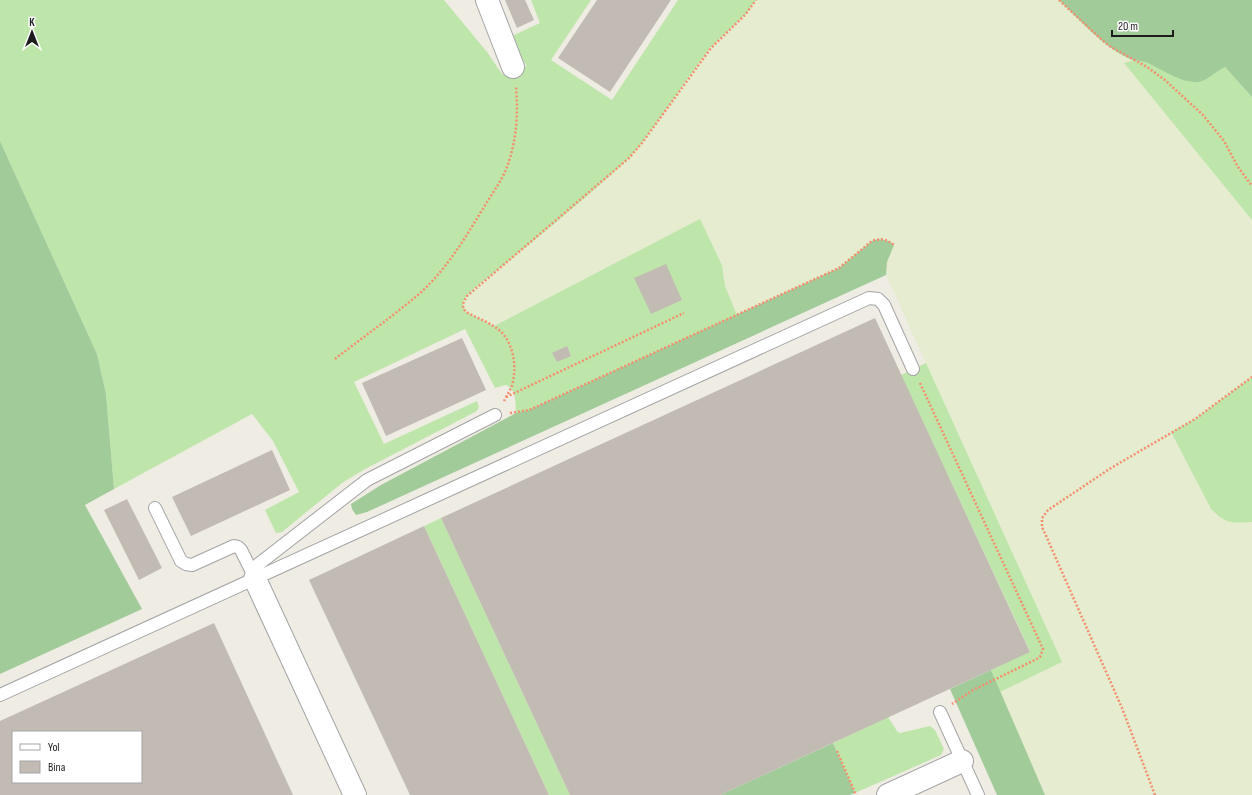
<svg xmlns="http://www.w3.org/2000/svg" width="1252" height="795" viewBox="0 0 1252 795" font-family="'Sofia Sans Condensed',sans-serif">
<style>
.farmland{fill:#e5eccf}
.grass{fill:#bfe6aa}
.forest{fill:#a1cb99}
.building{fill:#c2bbb3;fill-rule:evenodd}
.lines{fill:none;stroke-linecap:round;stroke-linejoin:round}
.service-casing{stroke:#a4a4a4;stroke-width:14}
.minor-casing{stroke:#a4a4a4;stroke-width:24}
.path{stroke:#f38f6e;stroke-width:2.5;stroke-dasharray:2 2;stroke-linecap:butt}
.service{stroke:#fff;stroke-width:12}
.minor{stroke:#fff;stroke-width:22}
</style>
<rect width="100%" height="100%" fill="#eeece3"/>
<!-- farmland -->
<polygon class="farmland" points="756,0 1059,0 1102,40 1111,47 1134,60 1124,63 1252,220 1252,377 1195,419 1171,433 1211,509 1232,523 1252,522 1252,795 1045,795 1000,692 1061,661 886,275 887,262 893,245 878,239 872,241 839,268 737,315 725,286 722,264 700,220 493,326 466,312 463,308 463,303 467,296 629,158 642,143 711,48 745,15"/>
<!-- grass -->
<g class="grass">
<path d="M 0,0 L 444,0 L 487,52 L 502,74 L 508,75 L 527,66 L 524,62 L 512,36 L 540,23 L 531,0 L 591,0 L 551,60 L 612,100 L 678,0 L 756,0 L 745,15 L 710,48 L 642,143 L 629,158 C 592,193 552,226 512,258 C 498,271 480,282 467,296 C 462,301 462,306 466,312 L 494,326 L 700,219 L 722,265 L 725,286 L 737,315 L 529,410 L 516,413 C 515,402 517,390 506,385 L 495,388 L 465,329 L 354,382 L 384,444 L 477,401 L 479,407 L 477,411 L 365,469 L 342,483 L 282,532 L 276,533 L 265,510 L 299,492 L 273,441 L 252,414 L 114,489 L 106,394 L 97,354 L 0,141 Z"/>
<polygon points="1134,60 1225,67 1252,97 1252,220 1124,63"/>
<polygon points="926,363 1062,662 1000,692 991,670 1030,651 901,375"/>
<path d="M 1252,377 L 1252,522 C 1231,523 1227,525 1211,509 L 1171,432 L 1195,419 Z"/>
<polygon points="441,518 570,795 549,795 424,526"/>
<polygon points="888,717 897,731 900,733 930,726 935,730 944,749 941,755 855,793 833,743"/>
</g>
<!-- forest -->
<g class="forest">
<path d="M 1059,0 L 1252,0 L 1252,97 L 1225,67 C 1218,70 1205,82 1198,82 C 1181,83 1165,71 1150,64 C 1144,60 1138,62 1133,60 C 1106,50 1079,19 1059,0 Z"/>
<polygon points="0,141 97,354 106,394 114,489 85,505 142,609 0,674"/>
<polygon points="878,239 889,241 894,245 887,262 886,275 367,512 356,515 352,509 351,504 381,485 516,413 529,410 839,268 872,241"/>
<polygon points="991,670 1045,795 997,795 950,689"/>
<polygon points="833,743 855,793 850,795 720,795"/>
</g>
<!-- building -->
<g class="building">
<polygon points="505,0 525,0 534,20 517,28"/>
<polygon points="597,0 671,0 610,92 558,58"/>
<polygon points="666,264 682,300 651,314 634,278"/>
<polygon points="875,318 1030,652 720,795 570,795 441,518"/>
<polygon points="462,338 486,390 386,436 362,383"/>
<polygon points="567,346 571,356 557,362 552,353"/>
<polygon points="272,450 290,490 191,536 172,497"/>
<polygon points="127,499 162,568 139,580 104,510"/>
<polygon points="424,526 549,795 410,795 309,580"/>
<path d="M 214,623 L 293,795 L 0,795 L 0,721 ZM 13,732 L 141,732 L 141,782 L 13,782 Z"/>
</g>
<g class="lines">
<!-- service casing -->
<g class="service-casing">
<g id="service">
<polyline points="155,508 181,561 186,564 192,565 234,546 238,547 241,550 254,576"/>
<polyline points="251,570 367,480 495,415"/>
<polyline points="0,695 869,298 878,299 884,305 913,369"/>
<polyline points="940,712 978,795"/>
</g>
</g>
<!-- minor casing -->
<g class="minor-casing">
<g id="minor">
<polyline points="487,0 513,67"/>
<polyline points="255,579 355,795"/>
<polyline points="888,795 962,761"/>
</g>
</g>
<!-- path -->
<g class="path">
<polyline points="1059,0 1102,40 1111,47 1147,67 1165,80 1203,115 1224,141 1238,167 1252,186"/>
<path d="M 335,359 C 363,337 392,317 419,294 C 447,269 465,238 484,207 C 493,192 504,178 509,161 C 517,137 518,111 516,86"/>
<polyline points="920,383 1043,649 1040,657 1035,660 973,690 952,704"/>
<polyline points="506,397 684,313"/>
<path d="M 504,401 C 506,397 509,392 511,388 C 518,370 514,342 499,330 C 489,322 477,318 466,312 C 461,306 463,303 467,296 L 629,158 L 642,143 L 711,48 L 745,15 L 756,0"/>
<path d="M 510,413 L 529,410 L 839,268 L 872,241 C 881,238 886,239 894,245"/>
<polyline points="837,751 856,795"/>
<polyline points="1155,795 1122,708 1047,538 1042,527 1042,518 1048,510 1111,468 1195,419 1252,377"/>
</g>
<!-- service -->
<use href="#service" class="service"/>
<!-- minor -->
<use href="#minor" class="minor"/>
</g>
<!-- legend -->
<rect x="12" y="731" width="130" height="52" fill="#ffffff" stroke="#a5a5a5"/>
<rect x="20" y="744" width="20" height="6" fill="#ffffff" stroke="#a5a5a5"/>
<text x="48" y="751" font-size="12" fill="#1d1d1d">Yol</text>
<rect x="20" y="761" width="20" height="12" fill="#c2bbb3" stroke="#a5a5a5"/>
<text x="48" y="771" font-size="12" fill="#1d1d1d">Bina</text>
<!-- north arrow -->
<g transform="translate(32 32)" stroke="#ffffff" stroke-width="3" paint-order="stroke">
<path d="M0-3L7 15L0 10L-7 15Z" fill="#1d1d1d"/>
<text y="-6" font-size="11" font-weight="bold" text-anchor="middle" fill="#1d1d1d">K</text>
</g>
<!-- scale -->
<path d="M1112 30v6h61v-6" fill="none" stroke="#1d1d1d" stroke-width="2"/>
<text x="1118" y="30" font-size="12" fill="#1d1d1d" stroke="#ffffff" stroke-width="3" paint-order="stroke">20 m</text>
</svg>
